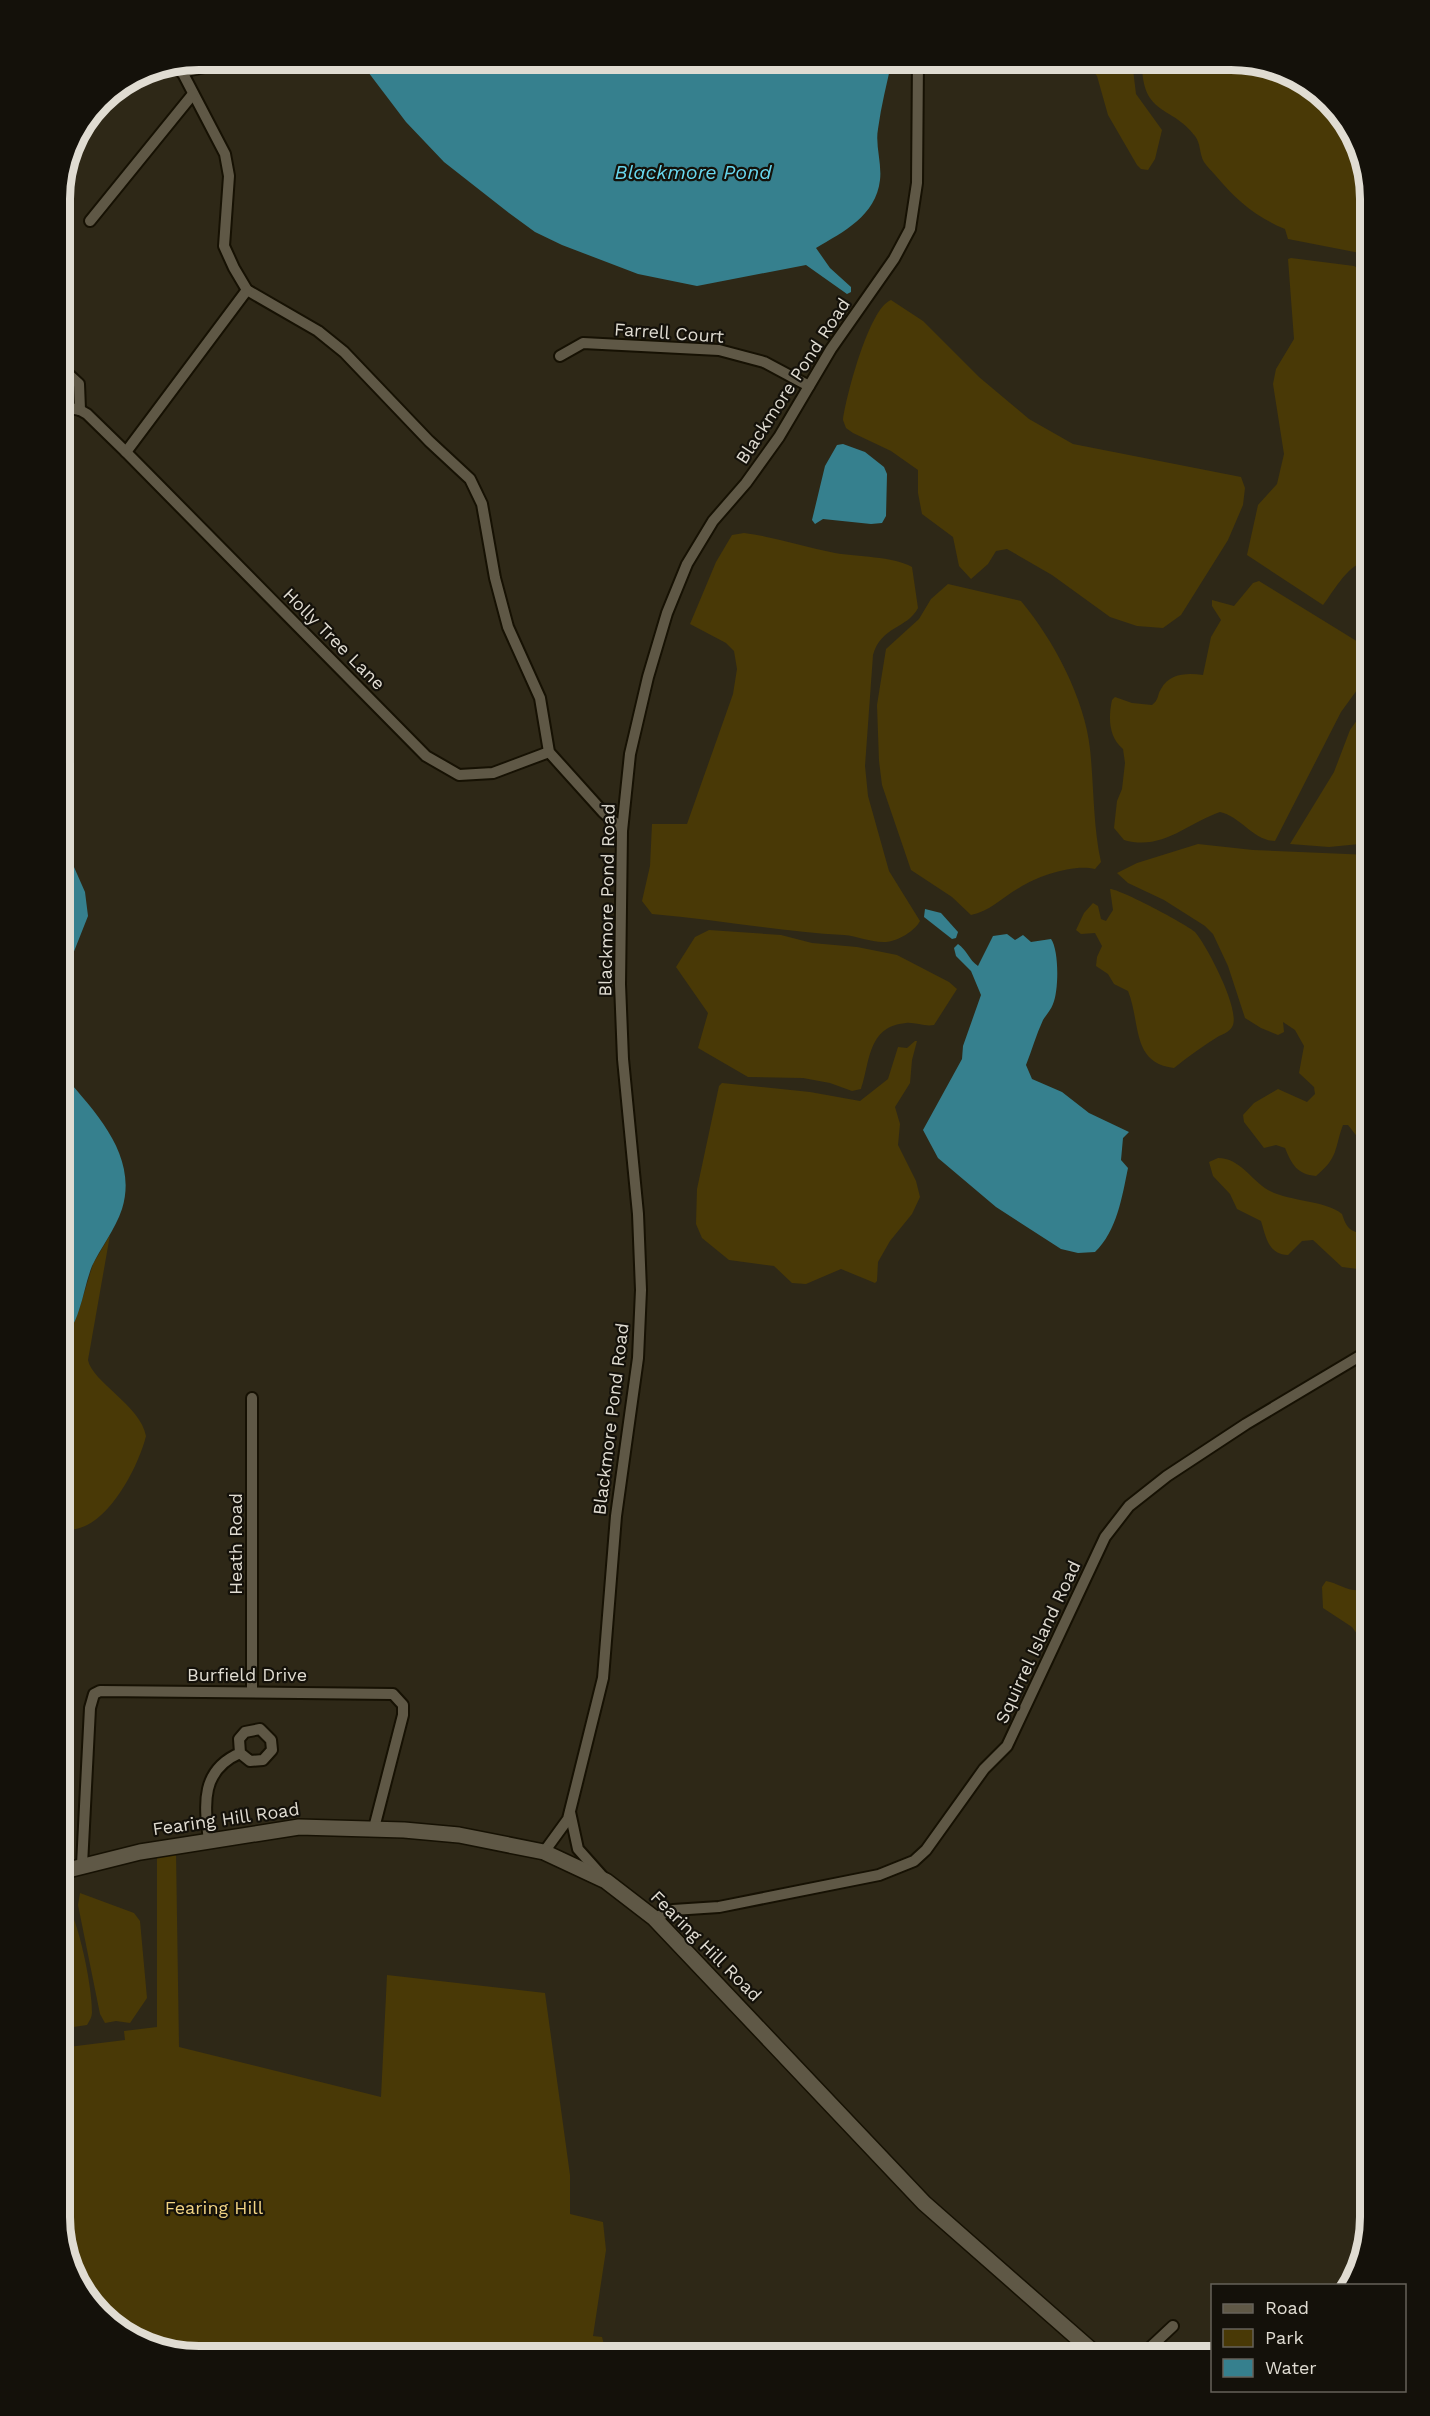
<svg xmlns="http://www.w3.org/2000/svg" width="1430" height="2416" viewBox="0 0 1430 2416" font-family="'Work Sans',sans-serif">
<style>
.green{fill:#493906}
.water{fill:#36808e}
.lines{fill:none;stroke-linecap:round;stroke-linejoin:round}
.minor-casing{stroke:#161103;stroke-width:14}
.secondary-casing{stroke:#161103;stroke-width:18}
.minor{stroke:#5f5846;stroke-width:10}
.secondary{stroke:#5f5846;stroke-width:15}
.labels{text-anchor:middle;stroke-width:4.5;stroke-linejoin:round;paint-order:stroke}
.street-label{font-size:18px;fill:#e0dcd2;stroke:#14110a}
.park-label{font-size:18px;fill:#f2d484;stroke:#14110a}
.water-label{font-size:20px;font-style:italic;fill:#69d7ee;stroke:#14110a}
.rim{fill:none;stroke:#e0dcd2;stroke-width:8}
</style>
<rect width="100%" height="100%" fill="#2e2817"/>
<!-- green -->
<g class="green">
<polygon points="1084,60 1132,61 1136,94 1162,130 1155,159 1148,170 1141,169 1137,165 1108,115 1097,76"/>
<path d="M 1142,60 L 1240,60 L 1308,84 L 1356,138 L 1370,199 L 1370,255 L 1288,239 L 1285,229 C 1256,217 1236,200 1216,176 C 1212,171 1207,167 1204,162 C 1199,153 1201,144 1195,136 C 1171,104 1141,117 1142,60 Z"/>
<path d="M 1291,258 L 1354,266 L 1370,275 L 1370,561 C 1350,560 1334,591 1323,605 L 1247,555 L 1258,505 L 1277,484 L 1284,454 L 1273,384 L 1276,369 L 1294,339 L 1288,259 Z"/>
<path d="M 891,300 L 923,321 L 979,377 L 1029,419 L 1073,444 L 1241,477 L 1245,488 L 1243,505 L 1228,540 L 1181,615 L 1163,628 L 1137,626 L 1110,617 L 1052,575 L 1007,549 L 996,551 L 988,564 L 971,579 L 959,566 L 953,537 L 922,514 L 918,493 L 918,470 L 891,451 L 853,433 L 846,428 L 843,420 C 846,397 869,308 891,300 Z"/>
<path d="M 744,533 C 775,537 804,547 835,553 C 857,557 893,556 912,567 L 918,608 C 907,629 881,626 873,655 L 865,766 L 868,796 L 889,871 L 920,921 C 915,931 898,941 886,942 C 872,943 858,936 844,935 C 780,932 716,919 652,914 L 642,901 L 650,866 L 652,824 L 687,824 L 733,694 L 737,669 L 734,651 L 726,643 L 690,624 L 716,562 L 732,535 Z"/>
<path d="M 1259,581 L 1363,645 L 1360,660 L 1369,669 L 1365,679 L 1341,712 L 1275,841 C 1254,841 1240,816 1220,812 C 1186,824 1162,851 1124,840 L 1114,828 L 1117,801 L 1122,789 L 1125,763 L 1123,749 C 1109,737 1108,719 1112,700 L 1115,697 L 1132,703 L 1152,705 C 1159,700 1157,695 1161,689 C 1170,673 1187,673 1203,675 L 1211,637 L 1221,620 L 1212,606 L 1212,600 L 1234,606 L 1253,583 Z"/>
<path d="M 948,584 L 1021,601 C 1053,639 1085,699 1090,749 C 1094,786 1093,826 1101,862 L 1095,869 C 1073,864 1038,876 1019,888 C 1003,897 989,912 971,915 L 952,897 L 911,870 L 882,785 L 879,761 L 877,705 L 886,649 L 919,619 L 931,599 Z"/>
<polygon points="1370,702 1370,843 1329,847 1290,844 1334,772 1350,730"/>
<path d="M 1198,844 L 1253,850 L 1370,855 L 1370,1153 L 1348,1125 L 1343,1125 C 1334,1149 1339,1157 1316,1176 C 1297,1174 1292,1165 1285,1148 L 1276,1145 L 1264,1148 L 1244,1122 L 1243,1115 L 1254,1103 L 1278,1089 L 1307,1102 L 1315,1094 L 1314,1087 L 1299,1073 L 1304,1046 L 1295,1030 L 1283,1022 L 1284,1032 L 1278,1035 L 1261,1028 L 1245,1018 L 1228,966 L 1213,934 L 1205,926 L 1164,900 L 1128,883 L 1117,873 L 1137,863 Z"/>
<path d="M 1110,889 C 1118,888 1188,925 1195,932 C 1207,946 1239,1007 1233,1025 C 1231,1031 1224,1034 1219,1036 C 1203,1046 1189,1056 1174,1068 C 1131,1063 1141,1023 1128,991 L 1114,984 L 1108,974 L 1096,966 L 1097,957 L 1102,946 L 1095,933 L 1081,934 L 1076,930 L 1084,913 L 1093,903 L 1098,906 L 1101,919 L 1106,921 L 1113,910 Z"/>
<path d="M 709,930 L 781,935 L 812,943 L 857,947 L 897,955 L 949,982 L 957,989 L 934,1025 C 925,1027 915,1022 906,1023 C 867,1026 870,1064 861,1089 L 852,1091 L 830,1083 L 803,1078 L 748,1077 L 698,1048 L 708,1013 L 676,967 L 695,937 Z"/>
<polygon points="915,1041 917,1041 912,1060 910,1083 895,1107 900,1124 898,1145 916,1181 920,1197 912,1214 890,1241 878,1262 877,1281 875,1283 841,1269 806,1284 792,1283 774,1266 729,1260 702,1238 696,1224 697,1189 719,1086 722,1083 810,1092 860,1101 888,1079 898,1047 907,1048"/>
<path d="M 1218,1158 C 1240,1158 1251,1180 1268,1190 C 1289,1202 1325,1200 1342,1214 C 1348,1233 1353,1231 1370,1236 L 1370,1275 L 1358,1269 L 1342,1267 L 1313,1240 L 1302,1241 L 1288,1255 C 1268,1254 1266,1237 1261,1221 L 1237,1209 L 1230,1194 L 1213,1176 L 1209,1162 Z"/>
<path d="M 110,1235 L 88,1360 C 92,1382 141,1406 146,1436 C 138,1469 101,1541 60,1528 L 60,1347 L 79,1310 L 93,1264 Z"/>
<path d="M 1326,1581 C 1342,1584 1354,1597 1370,1586 L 1370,1645 L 1363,1642 L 1352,1627 L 1323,1608 L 1322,1587 Z"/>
<polygon points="176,1852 179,2047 381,2097 387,1975 545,1993 570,2175 570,2214 603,2222 606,2250 593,2336 602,2337 607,2356 191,2356 122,2333 74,2278 60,2217 60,2048 125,2040 124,2031 157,2027 157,1855"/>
<polygon points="80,1893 134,1913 140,1921 147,1998 130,2023 116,2021 105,2023 100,2014 78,1905"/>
<path d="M 60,1895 C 77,1906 93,1990 92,2012 C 92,2017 90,2020 87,2025 L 60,2029 Z"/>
</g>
<!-- water -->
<g class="water">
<path d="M 359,60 L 892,60 C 887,83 881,106 878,129 C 875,145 882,163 880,180 C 876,216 843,232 816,248 L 830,268 L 851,287 L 851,292 L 847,294 L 806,265 L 697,286 L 638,274 L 562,245 L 535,232 L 509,213 L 444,162 L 406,122 Z"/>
<polygon points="843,444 865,452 884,467 887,474 886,516 882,523 871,524 823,519 815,524 812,520 825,466 837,445"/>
<polygon points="60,757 70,800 73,828 70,858 85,892 88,916 73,954 60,1011"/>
<polygon points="925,909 941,913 958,932 956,938 952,939 924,917"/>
<path d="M 1007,934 L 1015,940 L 1023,935 L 1031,942 L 1051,939 C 1059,950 1059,990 1053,1004 C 1051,1010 1046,1015 1043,1020 C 1036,1035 1032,1050 1026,1065 L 1032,1079 L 1062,1092 L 1089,1113 L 1129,1132 L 1123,1138 L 1121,1160 L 1128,1168 C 1122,1197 1117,1231 1095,1252 L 1078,1253 L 1061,1249 L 996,1207 L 938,1158 L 923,1130 L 962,1059 L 963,1046 L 981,995 L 971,971 L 956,956 L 954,948 L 958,944 C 967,950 969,960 978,966 L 993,936 Z"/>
<path d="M 60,1071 C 93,1110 139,1154 122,1209 C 115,1230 101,1247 92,1266 C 86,1281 84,1296 79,1310 C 75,1324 67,1335 60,1347 Z"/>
</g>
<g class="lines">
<!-- minor casing -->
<g class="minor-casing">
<g id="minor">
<polyline points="178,64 225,154 229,176 224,246 234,268 247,290 318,331 344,352 429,441 470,479 482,504 495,578 508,627 540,698 549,752 603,812 622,829"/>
<polyline points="181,72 238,60"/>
<polyline points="90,221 193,94"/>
<polyline points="560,356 583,343 719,350 764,362 809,386"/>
<polyline points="60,374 67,373 79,384 80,410"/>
<polyline points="60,406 80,410 87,414 126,452 426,756 459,775 493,773 549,752"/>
<polyline points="126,452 247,290"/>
<polyline points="252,1691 252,1398"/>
<polyline points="570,1812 578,1849 602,1876"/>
<path d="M 209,1840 C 204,1803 201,1770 240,1753 L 239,1739 L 245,1732 L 260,1729 L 271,1740 L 272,1750 L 263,1760 L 250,1761 L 240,1753"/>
<polyline points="544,1852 568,1819 603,1678 616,1516 638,1358 641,1290 638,1214 623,1059 620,984 622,831 630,754 648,677 667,613 687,564 713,521 746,483 779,437 831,349 894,259 910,229 917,183 918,60"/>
<polyline points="82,1865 90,1708 94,1694 100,1691 393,1694 403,1705 403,1715 374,1828"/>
<polyline points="654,1918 673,1910 719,1907 879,1875 914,1861 926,1850 984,1769 1007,1746 1105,1537 1129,1506 1167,1476 1246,1424 1370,1350"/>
<polyline points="1141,2356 1173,2326"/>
</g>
</g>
<!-- secondary casing -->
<g class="secondary-casing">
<polyline id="secondary" points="60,1872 140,1852 299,1827 404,1830 459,1835 544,1852 606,1881 654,1918 924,2203 1098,2356"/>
</g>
<!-- minor -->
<use href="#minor" class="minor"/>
<!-- secondary -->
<use href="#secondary" class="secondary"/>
</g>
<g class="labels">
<!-- street labels -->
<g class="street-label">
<text transform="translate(669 333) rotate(4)" y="6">Farrell Court</text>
<text transform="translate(793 381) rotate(-57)" y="6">Blackmore Pond Road</text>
<text transform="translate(334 639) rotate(45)" y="6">Holly Tree Lane</text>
<text transform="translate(607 900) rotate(-89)" y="6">Blackmore Pond Road</text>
<text transform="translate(611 1419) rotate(-83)" y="6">Blackmore Pond Road</text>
<text transform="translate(236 1544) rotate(-90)" y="6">Heath Road</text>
<text transform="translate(1038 1642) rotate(-65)" y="6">Squirrel Island Road</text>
<text x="247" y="1681">Burfield Drive</text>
<text transform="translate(226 1819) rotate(-8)" y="6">Fearing Hill Road</text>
<text transform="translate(706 1946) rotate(45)" y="6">Fearing Hill Road</text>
</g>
<!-- park labels -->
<g class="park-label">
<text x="214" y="2214">Fearing Hill</text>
</g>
<!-- water labels -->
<g class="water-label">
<text x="693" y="179">Blackmore Pond</text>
</g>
</g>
<!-- crop -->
<path d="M0 0H1430V2416H0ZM199 70H1231A129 129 0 0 1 1360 199V2217A129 129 0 0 1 1231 2346H199A129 129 0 0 1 70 2217V199A129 129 0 0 1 199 70Z" fill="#14110a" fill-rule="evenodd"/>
<path class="rim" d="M199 70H1231A129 129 0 0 1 1360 199V2217A129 129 0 0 1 1231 2346H199A129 129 0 0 1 70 2217V199A129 129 0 0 1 199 70Z"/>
<!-- legend -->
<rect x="1211" y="2284" width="195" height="108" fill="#14110a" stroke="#66625a" stroke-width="1.5"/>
<rect x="1223" y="2304" width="30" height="9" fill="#5f5846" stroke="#66625a" stroke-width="1.5"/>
<text x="1265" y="2314" font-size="18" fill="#e0dcd2">Road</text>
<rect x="1223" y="2329" width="30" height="18" fill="#493906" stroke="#66625a" stroke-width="1.5"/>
<text x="1265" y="2344" font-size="18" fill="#e0dcd2">Park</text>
<rect x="1223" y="2359" width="30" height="18" fill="#36808e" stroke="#66625a" stroke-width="1.5"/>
<text x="1265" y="2374" font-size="18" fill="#e0dcd2">Water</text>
</svg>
